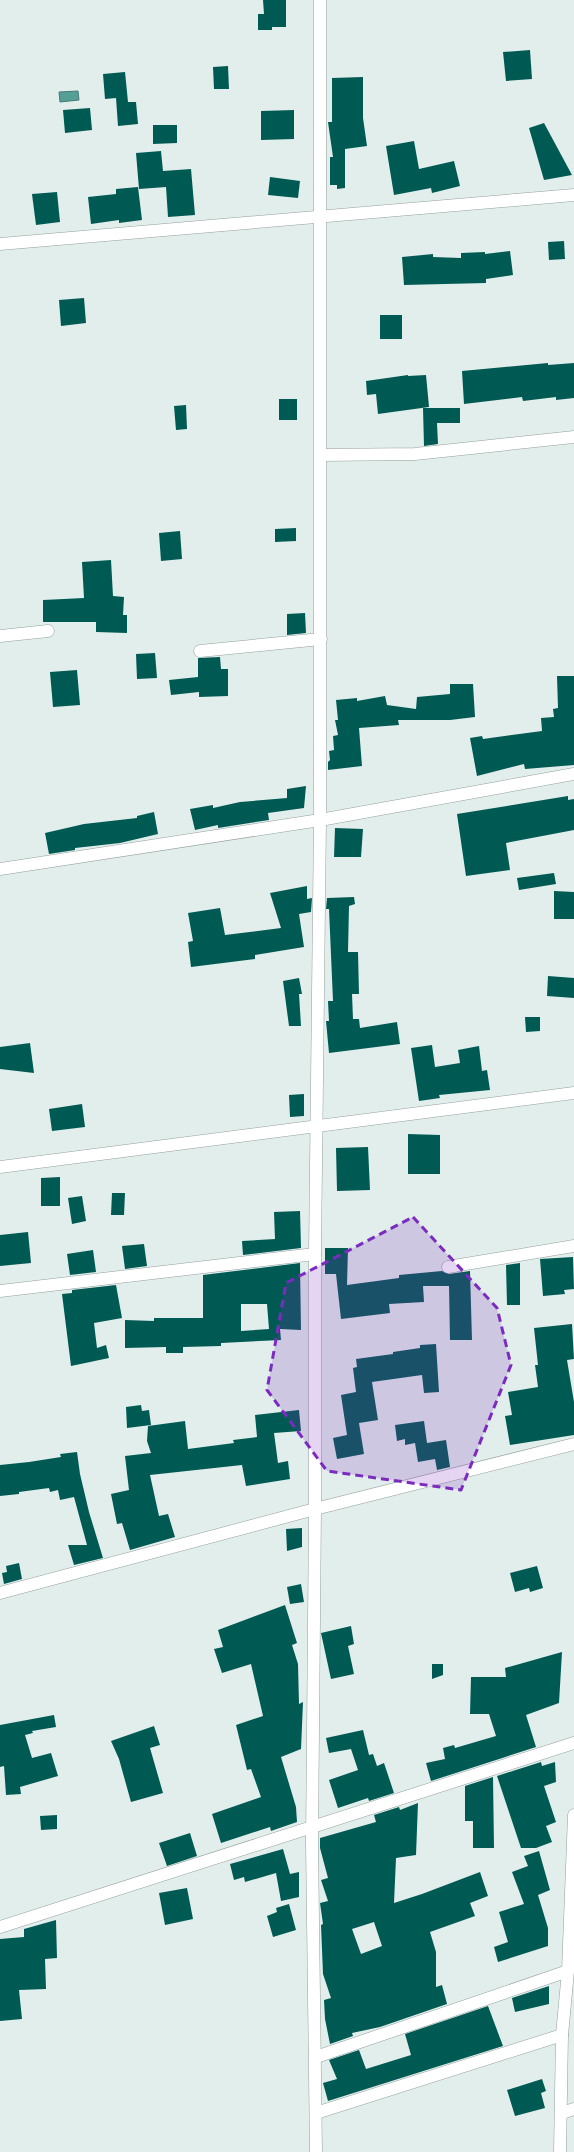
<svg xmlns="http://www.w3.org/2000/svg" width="574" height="2152" viewBox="0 0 574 2152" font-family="Cabin,sans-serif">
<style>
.water{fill:#569f97;stroke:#467b75}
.building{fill:#005a54;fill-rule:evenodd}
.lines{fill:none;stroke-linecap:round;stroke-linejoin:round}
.minor-casing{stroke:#95a09e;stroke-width:13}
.minor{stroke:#fff;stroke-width:12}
.marked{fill:#7b2cbf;fill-opacity:0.2;stroke:#7b2cbf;stroke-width:3;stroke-dasharray:8 5;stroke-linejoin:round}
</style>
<rect width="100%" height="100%" fill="#e2eeec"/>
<!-- water -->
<polygon class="water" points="78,91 79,100 60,102 59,92"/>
<!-- building -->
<g class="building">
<polygon points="263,0 286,0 286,27 272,27 272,30 258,30 258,14 264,14"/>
<polygon points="530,50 532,79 506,81 503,52"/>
<polygon points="228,66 229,89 214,89 213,67"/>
<polygon points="125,72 128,102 136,102 138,124 118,126 116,98 105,99 103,74"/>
<polygon points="363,77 363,118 367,146 345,149 345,188 337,189 337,185 330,185 330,157 333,157 328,122 332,122 332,78"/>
<polygon points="90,108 92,130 65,133 63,110"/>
<polygon points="294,110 294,139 261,140 261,111"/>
<polygon points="544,123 572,175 544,180 529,128"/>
<polygon points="153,125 177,125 177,143 153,144"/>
<polygon points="414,141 419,169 454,161 460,186 432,193 431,188 394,195 386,146"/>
<polygon points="161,151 163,171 191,169 195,215 168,217 166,187 139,189 136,153"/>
<polygon points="270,177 300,181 298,198 268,195"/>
<polygon points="138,187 142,220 119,223 119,220 91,224 88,197 116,194 116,189"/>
<polygon points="57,192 60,222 36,225 32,194"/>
<polygon points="564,241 565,259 549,260 548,242"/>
<polygon points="510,251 513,275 486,279 486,283 404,285 402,257 433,254 433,257 461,258 461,253 485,252 485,254"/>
<polygon points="84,298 86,323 61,326 59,300"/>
<rect x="380" y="315" width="22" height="24"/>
<polygon points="548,363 548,365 574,363 574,398 556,400 556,397 523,401 522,397 464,404 462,371"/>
<polygon points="408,375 408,376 426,375 429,407 378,414 376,394 367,395 366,381"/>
<rect x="279" y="399" width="18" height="21"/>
<polygon points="186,405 187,429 176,430 174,406"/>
<polygon points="423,408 460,408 460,423 437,423 438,444 424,446"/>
<polygon points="296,528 296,541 275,542 275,529"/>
<polygon points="180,531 182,559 161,561 159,533"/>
<polygon points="111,560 113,596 124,597 123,615 127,615 127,633 96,632 96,622 43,622 43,600 84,598 82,562"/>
<polygon points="305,613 306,633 287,635 287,614"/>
<polygon points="155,653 157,678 137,679 136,654"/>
<polygon points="220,657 221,669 228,669 228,696 199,697 199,692 171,695 169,680 198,677 198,658"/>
<polygon points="77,670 80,705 53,707 50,672"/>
<polygon points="557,676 574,676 574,765 525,769 524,764 477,776 470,738 482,736 483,739 542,731 541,718 554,717 553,709 558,708"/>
<polygon points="450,684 473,684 475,717 450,720 398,720 399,725 359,728 362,766 328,770 328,762 330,760 329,751 334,750 333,736 338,735 335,720 338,720 336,700 357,698 357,701 385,696 387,705 416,709 417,697 450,694"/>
<polygon points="306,786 304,808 268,813 269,820 218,828 218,825 195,830 190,809 213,805 213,808 240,802 287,798 287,789"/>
<polygon points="568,796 568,800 574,799 574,830 506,843 510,870 466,876 457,814"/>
<polygon points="154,812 158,834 120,843 75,848 75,850 49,854 45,833 84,824 137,818 137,816"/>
<polygon points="335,828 363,829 361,857 334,857"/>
<polygon points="554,873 556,884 519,890 517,878"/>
<polygon points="307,886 307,899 312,898 311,912 299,914 304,947 255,955 255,959 191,967 188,942 193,941 188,913 220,908 225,935 281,928 270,893"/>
<polygon points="554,891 574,892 574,919 554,919"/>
<polygon points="354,897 355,904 349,906 348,952 358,952 359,994 352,994 353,1019 359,1019 360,1028 397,1022 400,1044 329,1053 326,1021 329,1021 328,1001 333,1001 329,909 326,909 327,898"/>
<polygon points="548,976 574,978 574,998 547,996"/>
<polygon points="299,978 302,994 299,994 301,1026 289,1026 283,981"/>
<polygon points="525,1017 540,1017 540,1031 526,1032"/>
<polygon points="30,1043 34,1073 0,1069 0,1047"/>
<polygon points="432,1045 435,1067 460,1063 458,1050 479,1046 482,1071 487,1070 490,1090 439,1095 440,1098 419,1101 411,1048"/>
<polygon points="304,1094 304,1116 290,1117 289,1095"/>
<polygon points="82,1104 85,1127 52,1131 49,1109"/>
<polygon points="408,1134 440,1135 440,1174 408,1174"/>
<polygon points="368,1147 370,1190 337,1191 336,1148"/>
<polygon points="60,1177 60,1206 41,1206 41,1178"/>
<polygon points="112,1193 125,1193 124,1215 111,1215"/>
<polygon points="82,1196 86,1221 72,1224 68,1198"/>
<polygon points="300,1211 301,1248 243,1255 242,1241 275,1239 274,1212"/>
<polygon points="28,1232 31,1263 0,1266 0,1235"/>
<polygon points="144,1244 147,1266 125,1269 122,1246"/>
<polygon points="325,1248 348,1248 347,1285 399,1278 399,1275 442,1271 449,1274 470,1271 472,1340 450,1340 449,1286 423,1286 424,1302 389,1304 390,1313 341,1319 336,1274 325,1274"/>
<polygon points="93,1250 96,1272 70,1275 67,1254"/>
<polygon points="573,1257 574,1289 564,1290 565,1294 543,1296 540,1259"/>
<path d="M 300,1263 L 301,1330 L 280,1329 L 281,1340 L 221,1343 L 221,1346 L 183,1347 L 183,1353 L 166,1353 L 166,1347 L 125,1348 L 125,1320 L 154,1321 L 154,1318 L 203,1318 L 203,1275 ZM 241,1304 L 267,1304 L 269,1329 L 241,1331 Z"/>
<polygon points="520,1263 520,1305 507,1305 506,1265"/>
<polygon points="116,1285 122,1318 94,1323 97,1348 106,1345 109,1358 71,1366 62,1294 72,1293 72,1290"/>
<polygon points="572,1324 574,1359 567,1360 574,1402 574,1435 510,1445 505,1416 512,1415 508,1392 538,1387 535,1365 538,1365 534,1328"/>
<polygon points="436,1344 439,1392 424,1393 422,1375 372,1382 378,1420 359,1423 364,1454 337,1459 333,1438 347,1435 341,1395 356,1392 353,1368 357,1367 356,1359 393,1354 393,1352 420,1348 420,1345"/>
<polygon points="141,1405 142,1411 149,1410 151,1425 127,1428 126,1407"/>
<polygon points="299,1410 301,1431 274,1433 278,1463 288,1461 290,1479 246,1486 242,1465 150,1475 159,1516 168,1514 175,1537 130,1550 122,1523 117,1524 111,1494 129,1490 125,1456 151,1453 147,1441 148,1426 185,1421 188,1449 234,1443 233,1440 257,1437 255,1415"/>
<polygon points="424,1421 427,1443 446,1440 450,1467 437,1470 435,1459 418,1462 415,1443 405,1445 405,1439 397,1441 395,1425"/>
<polygon points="77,1452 80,1474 89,1512 103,1558 74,1565 68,1545 87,1545 74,1497 60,1500 58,1490 50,1492 49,1488 19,1492 19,1494 0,1496 0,1465 29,1462 61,1457 60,1454"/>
<polygon points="302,1528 302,1547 287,1551 286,1529"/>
<polygon points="19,1563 22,1579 4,1584 2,1573 7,1572 6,1566"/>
<polygon points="537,1566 543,1588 530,1592 529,1588 515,1592 510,1573"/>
<polygon points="301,1584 304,1602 290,1604 287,1587"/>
<polygon points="285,1605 297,1643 292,1645 298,1664 299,1704 303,1702 301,1749 281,1757 296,1807 297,1822 271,1831 270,1827 221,1843 212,1814 261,1797 251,1769 247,1770 236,1725 263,1716 251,1664 222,1673 214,1649 223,1647 218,1630"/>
<polygon points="351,1626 354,1644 348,1646 354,1674 331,1679 321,1633"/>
<polygon points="562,1652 559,1703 526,1715 536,1747 431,1781 426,1763 445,1759 443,1748 454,1745 455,1748 496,1736 489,1714 470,1714 471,1677 506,1677 505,1668"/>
<polygon points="432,1664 443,1664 443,1675 432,1679"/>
<polygon points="54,1715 56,1727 32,1731 33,1733 25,1735 32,1758 51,1753 58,1776 20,1787 21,1794 6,1795 4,1766 0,1767 0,1725"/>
<polygon points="154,1726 160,1745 150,1748 163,1793 131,1802 119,1759 111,1741"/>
<polygon points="363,1730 369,1755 373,1754 377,1766 384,1763 394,1793 369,1801 368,1798 338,1808 329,1780 358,1770 351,1749 329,1753 326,1738"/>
<polygon points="541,1762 542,1766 555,1762 556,1782 544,1786 556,1822 546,1826 552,1842 536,1848 521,1848 497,1776"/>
<polygon points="493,1777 494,1848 473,1848 473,1821 465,1821 465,1786"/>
<path d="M 418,1803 L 416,1855 L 396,1858 L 394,1903 L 422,1894 L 480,1872 L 488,1896 L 470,1903 L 475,1916 L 430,1932 L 436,1952 L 436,1987 L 442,1985 L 447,2004 L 380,2027 L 352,2033 L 353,2036 L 330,2044 L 325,2019 L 324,2000 L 331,1998 L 323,1974 L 321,1925 L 323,1924 L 320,1903 L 328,1901 L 321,1880 L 328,1878 L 320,1848 L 320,1838 L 376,1822 L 374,1815 L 399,1807 L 400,1810 ZM 374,1922 L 382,1946 L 361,1954 L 352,1929 Z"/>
<polygon points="57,1815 57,1829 41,1830 40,1816"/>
<polygon points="190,1833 197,1856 167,1866 159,1843"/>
<polygon points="283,1849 290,1874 299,1872 299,1897 281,1901 276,1873 245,1882 244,1877 234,1880 230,1864"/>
<polygon points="539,1851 550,1890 538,1895 548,1928 548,1946 498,1962 494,1947 508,1942 499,1912 524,1904 512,1872 528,1866 524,1856"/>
<polygon points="187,1888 193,1919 165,1925 159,1893"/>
<polygon points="289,1904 296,1930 273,1937 267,1916 277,1912 276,1908"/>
<polygon points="56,1920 57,1958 45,1959 46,1989 19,1990 22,2019 0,2021 0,1939 24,1937 24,1929"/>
<polygon points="549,1986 549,2004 515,2012 512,1998"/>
<polygon points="488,2006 503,2046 328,2101 323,2083 337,2079 329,2060 359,2050 366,2069 411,2055 405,2034"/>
<polygon points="542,2079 546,2091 541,2093 545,2108 515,2116 507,2090"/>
</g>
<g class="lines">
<!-- minor casing -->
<g class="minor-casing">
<g id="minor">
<polyline points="0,244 574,195"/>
<polyline points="321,455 415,454 574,437"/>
<polyline points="0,636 48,631"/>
<polyline points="200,651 321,639"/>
<polyline points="0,869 320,820 574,774"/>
<polyline points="0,1167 574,1093"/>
<polyline points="448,1267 574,1246"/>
<polyline points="0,1291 315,1254"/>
<polyline points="0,1593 315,1509 574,1444"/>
<polyline points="0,1927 574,1743"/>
<polyline points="316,2057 568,1971"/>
<polyline points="316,2113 562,2035"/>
<polyline points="562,2113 574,2109"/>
<polyline points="316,2152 312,1843 315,1509 315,1254 320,820 320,0"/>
<polyline points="560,2152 562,2035 568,1971 574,1815"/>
</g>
</g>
<!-- minor -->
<use href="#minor" class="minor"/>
</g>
<!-- marked area -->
<path class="marked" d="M 413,1217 L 497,1308 L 511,1365 L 461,1490 L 327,1471 L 267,1390 L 286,1283 Z"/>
</svg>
